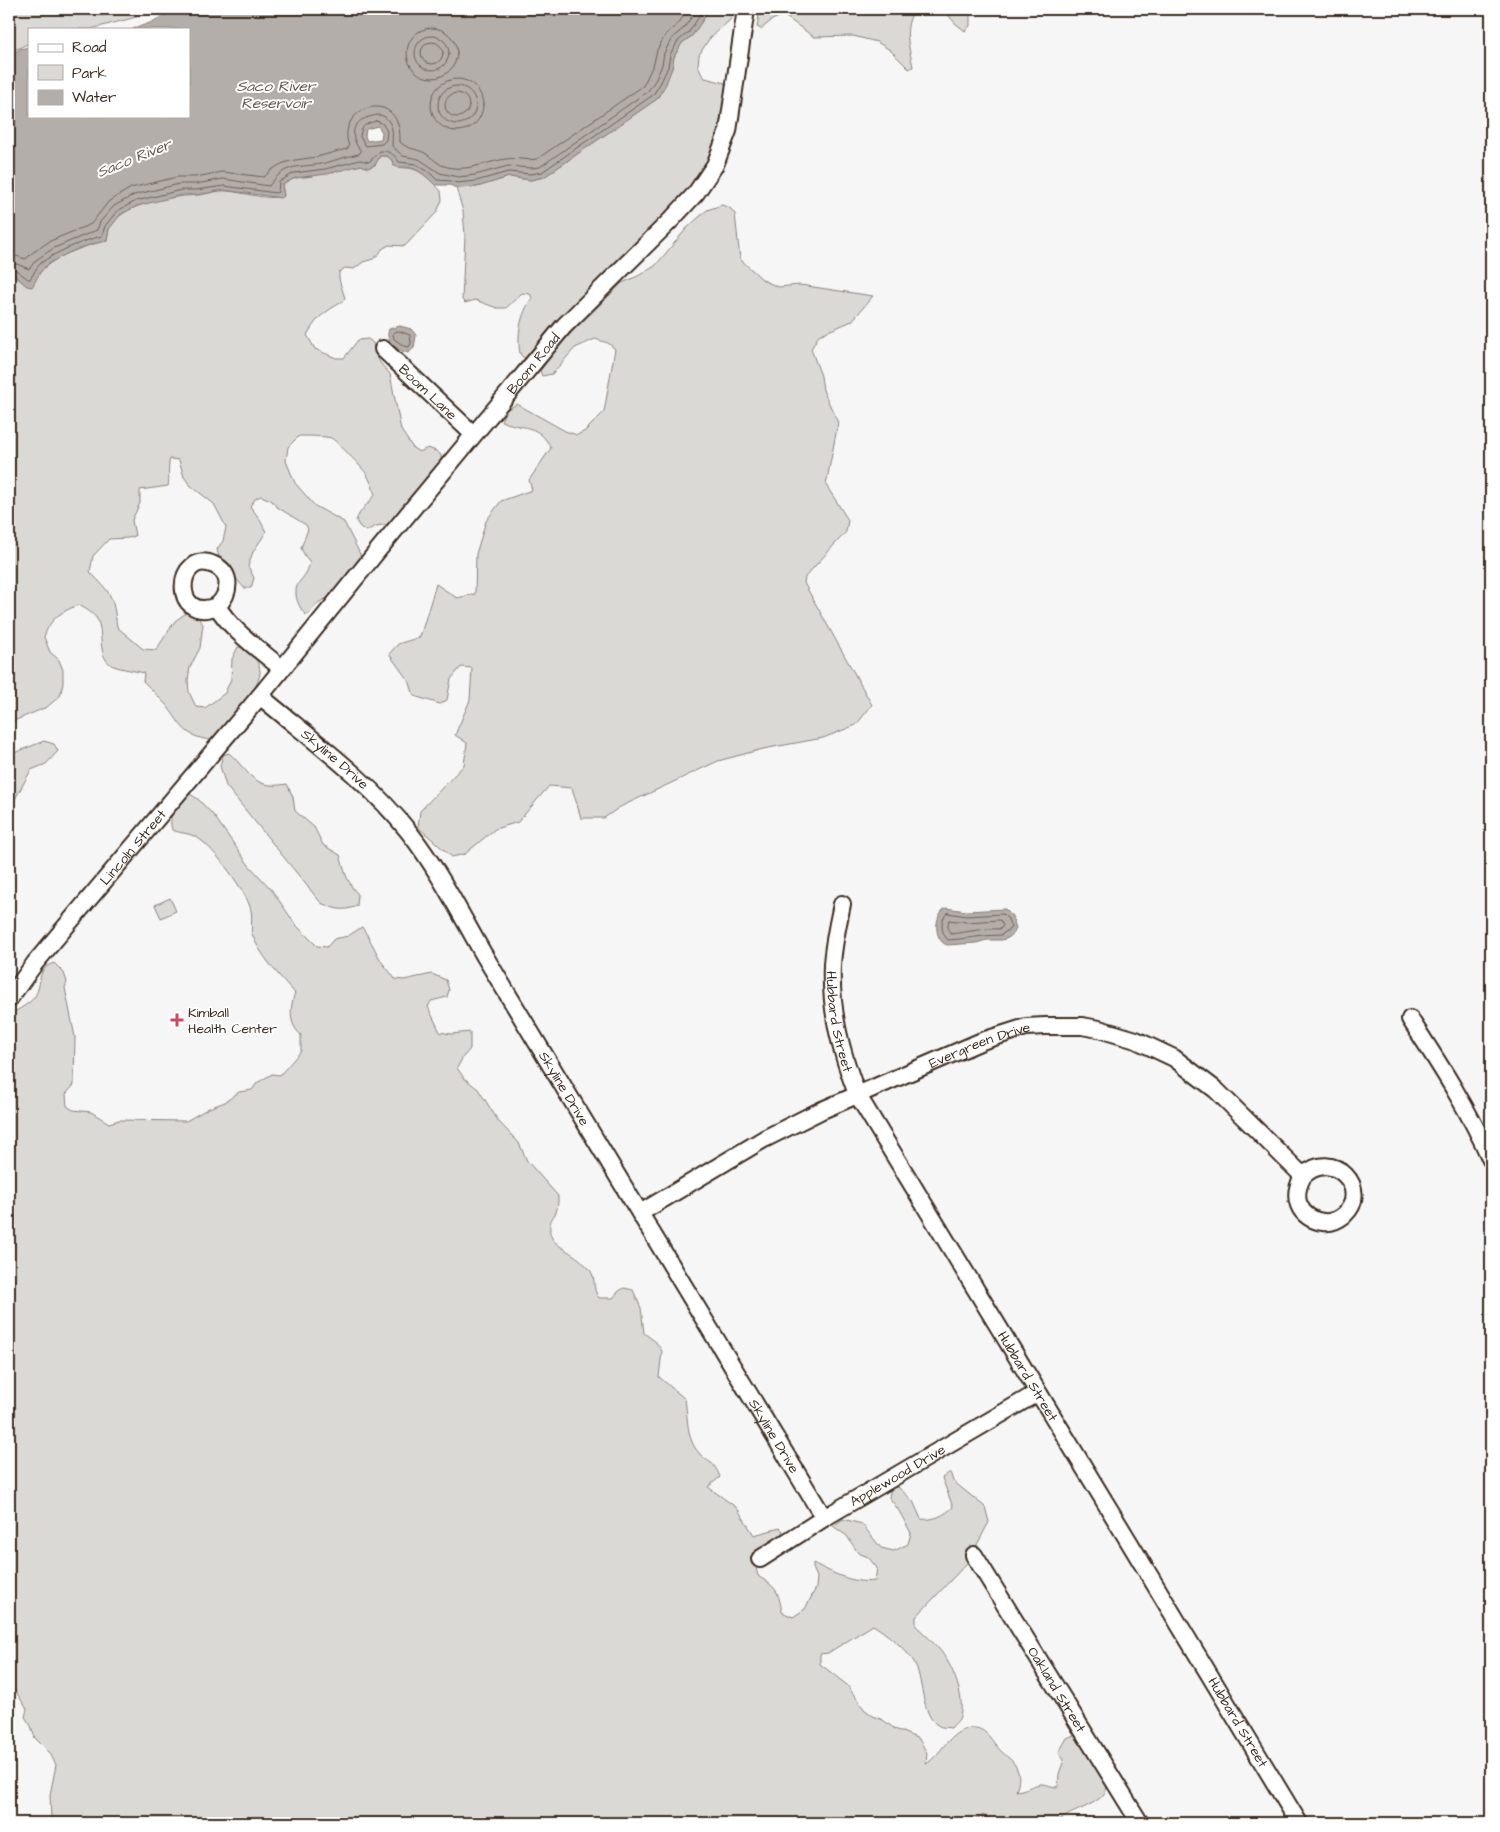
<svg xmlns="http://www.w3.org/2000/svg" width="1500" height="1832" viewBox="0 0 1500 1832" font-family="'Architects Daughter',sans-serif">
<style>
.green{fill:#dbd9d6;stroke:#8b827a}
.water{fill:#b4aeaa;stroke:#847972;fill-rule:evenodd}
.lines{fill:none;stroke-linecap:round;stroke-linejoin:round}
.shore{stroke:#6b5f56;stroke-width:1}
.minor-casing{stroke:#3b2a1e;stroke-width:20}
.minor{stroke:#fff;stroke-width:16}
.poi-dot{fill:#d1495b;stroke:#fff;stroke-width:2}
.labels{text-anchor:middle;stroke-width:4;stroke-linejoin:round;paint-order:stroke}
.street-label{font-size:14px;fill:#3b2a1e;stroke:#fff}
.poi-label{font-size:14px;fill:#3b2a1e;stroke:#fff;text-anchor:start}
.water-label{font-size:15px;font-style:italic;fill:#65584f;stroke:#fff}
</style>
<rect width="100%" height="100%" fill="#f7f6f6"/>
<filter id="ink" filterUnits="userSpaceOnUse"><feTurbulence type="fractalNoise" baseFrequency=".02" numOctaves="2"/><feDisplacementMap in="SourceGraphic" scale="10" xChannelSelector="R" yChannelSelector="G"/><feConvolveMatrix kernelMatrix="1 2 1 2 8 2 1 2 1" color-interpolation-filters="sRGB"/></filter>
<g filter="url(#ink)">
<!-- green -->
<g class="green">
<polygon points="9,9 156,9 140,16 91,29 29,29 29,43 9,53"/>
<path d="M 710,9 L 735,9 L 730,20 L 709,39 L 699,55 L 698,65 L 701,73 L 705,78 L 725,83 L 728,93 L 714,152 L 699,175 L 684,194 L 624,255 L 543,344 L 529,358 L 524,358 L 520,354 C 517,335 520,315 532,298 L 530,294 L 522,293 L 506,308 L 497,308 L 475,300 L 465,303 L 462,300 L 465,236 L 463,211 L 456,188 L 477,187 L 509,177 L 531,180 L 544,177 L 657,99 L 672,68 L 674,57 L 682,43 L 692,36 Z"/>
<path d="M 760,9 L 915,9 C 902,28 909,46 913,67 L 909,69 L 890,50 L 877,42 L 853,36 L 814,37 L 783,15 L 772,20 L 761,29 L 757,27 Z"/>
<polygon points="943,9 970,9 970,26 965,31 955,23"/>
<path d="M 380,156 L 387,156 L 392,160 L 393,165 C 399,169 406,167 413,169 C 424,172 433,183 441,191 L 442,200 L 437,212 L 405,246 L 389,245 L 382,249 L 379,254 L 373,259 L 363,262 L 354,269 L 345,268 L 339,272 C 338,282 343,289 345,299 C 339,305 332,307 325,313 C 317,318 312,327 307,335 L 315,349 L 336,358 L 344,358 L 358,340 L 368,339 L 373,343 L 376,355 L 381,364 L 390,374 L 401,430 L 413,448 L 419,452 L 428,448 L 436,451 L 441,455 L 441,462 L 389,524 L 376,526 L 366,531 L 360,527 L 356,521 C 359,511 368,504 375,495 C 373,487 370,480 366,473 C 363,469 335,439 331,438 C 324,436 307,436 299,436 L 288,447 L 286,461 L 295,483 L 315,506 L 344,522 L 360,554 L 360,566 L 329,597 L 318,603 L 307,616 C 301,611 295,599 296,591 C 296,583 303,579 306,573 C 308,570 309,565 310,562 L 305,556 L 301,548 L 308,529 L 306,525 L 277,507 L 271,500 L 261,496 L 256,498 L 250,506 L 259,518 L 266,532 L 253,552 L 248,566 L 254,578 L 251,588 L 244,588 L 219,558 L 217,549 L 223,541 L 226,527 L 214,504 L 190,485 L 184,477 L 179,460 L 170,459 C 167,469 170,477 168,486 L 140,490 L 140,503 L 132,520 L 135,536 L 128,538 L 109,539 L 93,556 L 90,572 C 112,594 113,596 117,627 L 143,649 L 156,650 L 175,621 L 186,613 L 198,618 L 203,624 L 200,648 L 190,667 L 188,680 L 189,692 L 196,707 L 205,708 L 225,693 L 231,679 L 232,659 L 238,647 L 249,648 C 253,655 260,663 260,672 C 259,692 225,728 210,740 C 184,736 182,726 168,707 C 160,698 151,689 143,681 L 144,673 C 137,671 114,668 110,664 C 97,654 104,632 97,619 C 93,613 85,608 78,605 C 60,613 51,617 44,637 L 50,652 L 59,660 L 63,670 L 63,684 L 60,696 L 47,707 L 9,723 L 9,277 L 14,275 L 27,286 C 33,281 37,275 43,269 C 53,257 92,243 107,241 C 108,237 108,233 109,229 C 121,203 170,197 196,195 C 206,195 216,190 226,191 C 245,192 265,201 284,196 L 282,185 L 295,178 L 312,176 L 361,165 L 375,165 Z"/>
<path d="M 722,205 L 730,208 L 735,214 L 740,259 L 763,280 L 778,287 L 800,285 L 873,296 L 852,321 L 819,335 L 811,349 L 821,376 L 823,390 L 838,423 L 826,485 L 848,520 L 846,532 L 805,577 L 804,583 L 872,705 L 856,725 L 823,738 L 763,749 L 718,761 L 620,807 L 604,818 L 581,818 L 572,788 L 549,786 L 518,822 L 495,829 L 465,854 L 452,857 L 418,827 L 420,811 L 464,765 L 467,743 L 455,735 L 470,700 L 472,668 L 461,667 L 451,679 L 447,700 L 440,704 L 414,696 L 410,683 L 389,654 L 398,644 L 420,637 L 436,584 L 457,598 L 475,594 L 476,554 L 486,521 L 501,501 L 532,490 L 529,480 L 551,448 C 538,423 524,430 501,421 L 506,410 L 517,404 L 565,431 L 577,435 L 585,431 L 604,412 L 615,349 L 608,343 L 595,339 L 575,348 L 552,374 L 542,376 L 540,371 L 559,345 L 622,283 L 638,276 L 655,266 L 687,228 L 707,210 Z"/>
<polygon points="44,741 54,744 58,751 46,764 31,770 9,810 9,755"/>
<path d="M 229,753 C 251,773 253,790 287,784 L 293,797 L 295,811 L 314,827 L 323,845 L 340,855 C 344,869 347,884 358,894 L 357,906 C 342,912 335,909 321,903 L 226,786 L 220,766 L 223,755 Z"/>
<path d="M 190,794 L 198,799 L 214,816 L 248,864 L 271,889 L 296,925 L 317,946 L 327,947 L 334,939 L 348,936 L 362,927 C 369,937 374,948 380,959 C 383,965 391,972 395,979 L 404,980 L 432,974 L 446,980 L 449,990 L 447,997 L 431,1001 L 428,1007 L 440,1032 L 451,1034 L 470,1032 L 470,1049 L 463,1057 L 457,1068 L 464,1078 L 478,1089 L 499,1122 L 519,1143 L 527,1161 L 558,1196 C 558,1201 558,1207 556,1212 C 554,1217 550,1219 550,1226 C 548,1242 561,1246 572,1254 C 578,1257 585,1264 590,1270 C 597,1279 591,1287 599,1298 L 613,1298 L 619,1291 L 624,1288 L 633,1290 L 641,1308 L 644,1333 L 656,1342 L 662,1351 L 659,1377 L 685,1399 C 688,1417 686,1439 699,1453 C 710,1465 713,1459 720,1477 L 708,1487 L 737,1508 L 754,1535 L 780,1528 L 783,1531 C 772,1552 748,1541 758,1576 C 777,1588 778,1590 782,1612 L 793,1617 L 805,1609 L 816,1588 L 817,1577 L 813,1568 L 813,1563 C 833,1573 852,1584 875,1581 L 877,1568 L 868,1557 L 858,1553 L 847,1536 L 833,1526 L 843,1519 L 862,1524 L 881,1548 L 894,1551 L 908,1544 L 911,1533 L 899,1511 L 889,1497 L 891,1488 L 898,1487 L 913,1501 L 921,1519 C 933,1521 945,1515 953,1507 L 942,1478 L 950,1472 L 953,1481 L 985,1507 L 989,1522 L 968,1562 L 916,1617 L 916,1626 C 924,1633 932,1641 939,1649 C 952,1664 967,1699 959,1719 C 957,1722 953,1725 951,1728 C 947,1727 942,1728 939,1726 C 921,1717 923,1676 914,1662 C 907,1650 885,1632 873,1625 L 828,1653 L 820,1654 L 820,1664 L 847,1685 L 864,1709 L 873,1716 L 883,1720 L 895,1729 L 919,1739 L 927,1753 L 926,1764 C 942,1754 948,1732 970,1728 C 987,1726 991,1742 1002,1752 C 1010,1760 1014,1760 1018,1772 C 1020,1779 1018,1784 1016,1791 C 1027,1790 1031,1785 1041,1784 C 1047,1784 1052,1787 1058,1787 L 1059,1774 L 1064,1760 L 1059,1752 L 1067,1738 L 1076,1734 C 1079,1740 1081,1746 1085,1751 C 1091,1760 1102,1770 1106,1780 C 1114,1804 1068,1809 1057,1823 L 995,1823 L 983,1815 L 972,1823 L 60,1823 L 51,1818 L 50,1795 L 56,1765 L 50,1753 L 35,1738 L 31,1726 L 25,1717 L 27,1709 L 9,1681 L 9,1015 C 17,1010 30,1004 35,996 C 43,984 35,969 54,963 L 64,973 L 67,982 L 65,988 L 75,1037 L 74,1085 L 66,1094 L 67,1106 L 73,1110 L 91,1112 L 109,1123 L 119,1120 L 186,1121 L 209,1108 L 225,1102 L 239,1092 L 252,1090 L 257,1083 L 272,1074 L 280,1075 L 301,1051 L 301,1035 C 288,1024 290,1007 295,993 C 280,977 259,954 252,934 C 250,926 254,915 249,904 C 242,887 211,843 194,836 C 188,833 179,833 172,830 C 167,813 178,804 190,794 Z"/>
<polygon points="170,898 176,911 161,918 155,905"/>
</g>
<!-- water -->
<g class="water">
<path d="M 176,9 L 710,9 L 692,36 L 682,43 L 674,57 L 672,68 L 666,84 L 657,99 L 544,177 L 531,180 L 509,177 L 477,187 L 456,188 L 450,185 L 435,185 C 427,177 418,168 406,167 C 400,167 398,168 393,165 L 392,160 L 387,156 L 380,156 L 375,165 L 368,168 L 361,165 L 327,174 L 295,178 L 282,185 L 284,196 L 281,198 L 224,190 L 197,195 L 182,195 L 137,206 L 121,214 L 109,229 L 107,241 C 89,243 59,255 45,267 C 39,272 36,281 32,287 L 27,286 L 14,275 L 9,277 L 9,56 L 20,49 L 29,47 L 29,116 L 189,116 L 189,29 L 133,29 L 150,23 ZM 378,126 L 382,132 L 381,139 L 367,141 L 365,136 L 366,129 Z"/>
<path d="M 400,326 L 411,329 L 416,335 L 414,348 L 408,353 C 397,350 384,342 389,329 Z"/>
<path d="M 946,908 L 966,911 L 1005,909 L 1012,916 L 1016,928 L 1014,933 L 1008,938 L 1002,940 L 987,940 L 976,943 L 947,945 C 933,940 934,914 946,908 Z"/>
</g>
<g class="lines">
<!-- shore -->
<g class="shore">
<circle cx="432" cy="53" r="25"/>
<circle cx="432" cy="53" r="17"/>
<circle cx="432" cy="53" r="11"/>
<circle cx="457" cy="105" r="26"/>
<circle cx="457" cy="105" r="19"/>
<circle cx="457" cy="105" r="12"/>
<path d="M 376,121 L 382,123 L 387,131 L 386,140 L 382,144 L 366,146 L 360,137 C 361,125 366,124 376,121 Z"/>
<path d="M 9,257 L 16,256 L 26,259 L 32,253 L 50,241 L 91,224 L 109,201 L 131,188 L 177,177 L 195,177 L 222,172 L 264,177 C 282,159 292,161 316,157 C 326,155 337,151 347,149 L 349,146 C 334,107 402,84 400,142 C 409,150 415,148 425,153 C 431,157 438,164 444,166 C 466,173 485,162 506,159 C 516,157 526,161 537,159 L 643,86 L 654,63 L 657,50 L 666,34 L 679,23 L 688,9"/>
<path d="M 9,265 L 17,264 L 29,269 L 36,260 L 54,248 L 97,230 L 100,222 L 114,206 L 134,195 L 179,184 L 196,184 L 223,179 L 269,186 C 287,161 298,169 325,163 C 336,160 348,156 359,154 L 361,151 C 349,137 351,122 369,117 C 376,115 379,114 385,117 C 395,127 392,135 392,146 L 403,156 L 419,159 L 440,173 L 458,177 L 475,175 L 508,166 L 531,168 L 540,167 L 648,91 L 656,79 L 662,65 L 664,53 L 672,38 L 684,28 L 697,9"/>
<path d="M 9,271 L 16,270 L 28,279 L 30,279 C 34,274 36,267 41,263 C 55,252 85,240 102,236 L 105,226 L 117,211 L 136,201 L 181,190 L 196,190 L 224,186 L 276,193 L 278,192 L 279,182 L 294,173 L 325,169 L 360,160 L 369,162 L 380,151 C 390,151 394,154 399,162 L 416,164 L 429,172 L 437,180 L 451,181 L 457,183 L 476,181 L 508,172 L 531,174 L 542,172 L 653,95 L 661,82 L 668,67 L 670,55 L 678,41 L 689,32 L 704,9"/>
<polygon points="399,331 410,335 411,343 409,347 404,346 394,339 393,333"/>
<path d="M 948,913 L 966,916 L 1003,914 L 1008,919 L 1011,928 L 1001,935 C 983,935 966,939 948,940 C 941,933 939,919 948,913 Z"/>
<path d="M 949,920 L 966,922 L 1000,920 L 1003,926 L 1000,929 C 983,928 968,932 951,934 L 948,927 Z"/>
</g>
<!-- minor casing -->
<g class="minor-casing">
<g id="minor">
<path id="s1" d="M 383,349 L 473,434"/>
<path d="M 217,606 C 171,625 175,548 214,565 C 233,573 230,594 217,606 C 232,631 259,649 281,668"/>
<path id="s2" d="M 260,696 C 311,739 367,779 409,832 C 438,869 460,913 484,955 L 824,1518"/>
<path id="s3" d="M 842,904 C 838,924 833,945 832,965 C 830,1011 841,1052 857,1094 C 1004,1338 1153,1579 1299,1823"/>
<path id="s4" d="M 9,999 L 35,963 L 260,696 L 379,549 L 564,326 L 671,220 L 696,193 L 715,165 L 728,131 L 746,9"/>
<path d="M 1410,1019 C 1440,1065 1469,1110 1491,1160"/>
<path id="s5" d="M 640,1213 L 764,1139 L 820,1111 L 982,1041 L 1026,1027 L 1045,1026 L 1082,1026 L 1099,1029 L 1136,1040 L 1174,1058 L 1216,1090 L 1303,1176 C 1298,1185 1295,1195 1299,1205 C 1303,1215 1313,1221 1323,1222 C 1331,1223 1338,1220 1344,1215 C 1372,1190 1333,1147 1303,1176"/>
<path id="s6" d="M 974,1555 L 1140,1823"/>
<path id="s7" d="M 760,1559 L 824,1518 L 1037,1393"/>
</g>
</g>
<!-- minor -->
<use href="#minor" class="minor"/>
</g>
</g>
<!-- markers -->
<path class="poi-dot" d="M174.5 1012.5h5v5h5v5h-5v5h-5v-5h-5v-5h5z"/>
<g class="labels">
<!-- street labels -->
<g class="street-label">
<text dy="5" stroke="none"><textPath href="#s4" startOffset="824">Boom Road</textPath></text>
<text dy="5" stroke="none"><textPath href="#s1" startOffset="62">Boom Lane</textPath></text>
<text dy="5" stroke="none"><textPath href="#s2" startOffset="98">Skyline Drive</textPath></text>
<text dy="5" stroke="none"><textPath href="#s4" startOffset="196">Lincoln Street</textPath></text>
<text dy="5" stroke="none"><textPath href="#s3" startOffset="119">Hubbard Street</textPath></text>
<text dy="5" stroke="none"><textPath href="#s5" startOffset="380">Evergreen Drive</textPath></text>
<text dy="5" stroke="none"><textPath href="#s2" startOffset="502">Skyline Drive</textPath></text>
<text dy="5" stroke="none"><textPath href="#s3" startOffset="524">Hubbard Street</textPath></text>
<text dy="5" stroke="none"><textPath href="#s2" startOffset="908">Skyline Drive</textPath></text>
<text dy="5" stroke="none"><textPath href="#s7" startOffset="161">Applewood Drive</textPath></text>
<text dy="5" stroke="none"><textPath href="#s6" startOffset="158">Oakland Street</textPath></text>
<text dy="5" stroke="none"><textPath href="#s3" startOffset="929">Hubbard Street</textPath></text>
</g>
<!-- poi labels -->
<g class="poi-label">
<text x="188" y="1017">Kimball<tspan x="188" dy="16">Health Center</tspan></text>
</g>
<!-- water labels -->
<g class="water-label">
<text x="276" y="91">Saco River<tspan x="276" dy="17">Reservoir</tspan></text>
<text transform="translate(134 158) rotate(-22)" y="5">Saco River</text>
</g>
</g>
<!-- margin -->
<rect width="1500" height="1832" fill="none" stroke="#fff" stroke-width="30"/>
<rect x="15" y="15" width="1470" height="1802" fill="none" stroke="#3b2a1e" stroke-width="2" filter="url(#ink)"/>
<!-- legend -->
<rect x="28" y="28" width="162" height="90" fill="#ffffff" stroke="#b1aaa5"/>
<rect x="38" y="44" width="25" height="8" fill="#ffffff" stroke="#b1aaa5"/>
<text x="72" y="52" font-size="15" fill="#3b2a1e">Road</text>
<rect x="38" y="65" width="25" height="15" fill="#dbd9d6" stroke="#b1aaa5"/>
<text x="72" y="78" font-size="15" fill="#3b2a1e">Park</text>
<rect x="38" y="90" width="25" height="15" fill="#b4aeaa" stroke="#b1aaa5"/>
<text x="72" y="102" font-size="15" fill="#3b2a1e">Water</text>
</svg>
